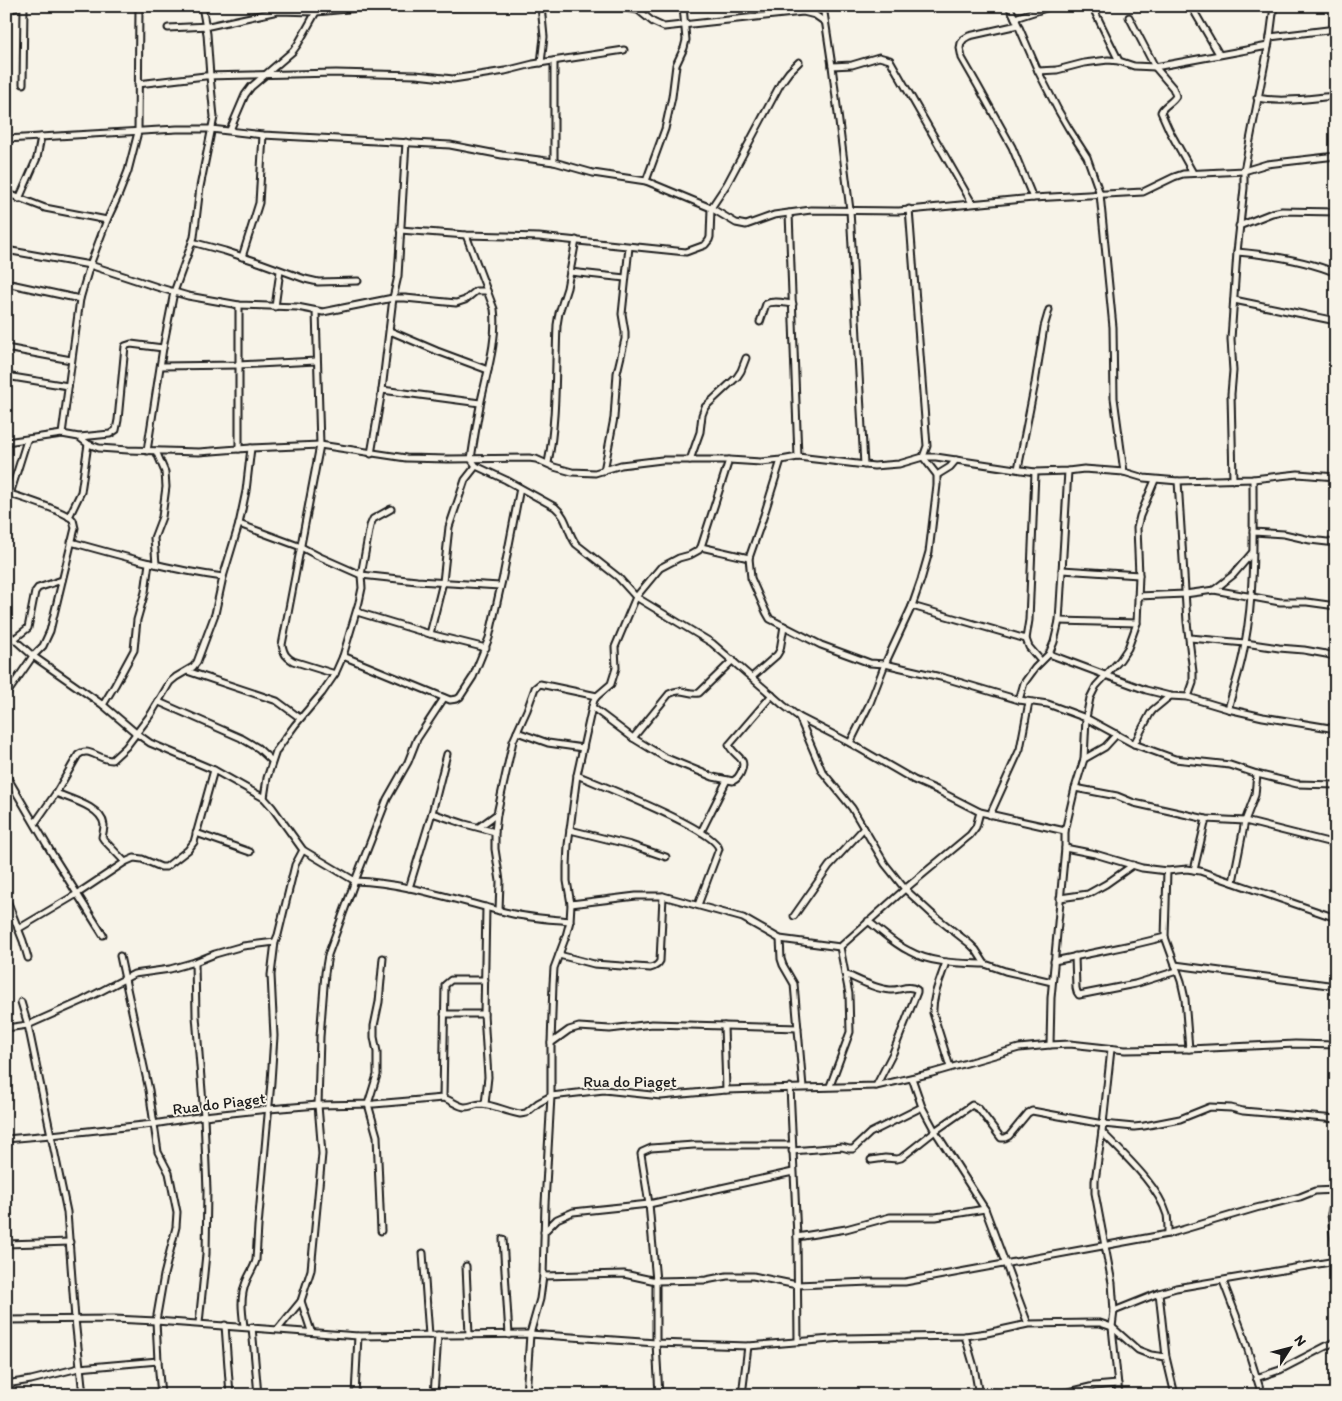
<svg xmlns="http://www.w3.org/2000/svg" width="1342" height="1401" viewBox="0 0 1342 1401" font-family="Itim,sans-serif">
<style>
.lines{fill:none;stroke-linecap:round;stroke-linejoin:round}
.street-casing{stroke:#1c1c1c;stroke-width:9}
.street{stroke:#f7f3e8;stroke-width:5}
.labels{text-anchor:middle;stroke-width:4;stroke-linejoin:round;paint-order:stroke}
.street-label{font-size:16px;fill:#1c1c1c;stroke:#f7f3e8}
</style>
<rect width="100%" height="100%" fill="#f7f3e8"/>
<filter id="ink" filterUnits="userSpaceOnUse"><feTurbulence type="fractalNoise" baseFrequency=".02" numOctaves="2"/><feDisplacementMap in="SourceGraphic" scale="10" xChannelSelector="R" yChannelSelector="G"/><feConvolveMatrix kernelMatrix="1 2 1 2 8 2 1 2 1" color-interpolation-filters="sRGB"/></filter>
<g filter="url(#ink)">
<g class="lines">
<!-- street casing -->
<g class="street-casing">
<g id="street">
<polyline points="447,6 454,7 490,6"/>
<polyline points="565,6 582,8 624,8 638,10 653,22 664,27 803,12 815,15 825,22"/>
<polyline points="823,6 832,66 850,210 864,465"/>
<polyline points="1009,6 1015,18 1038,71 1058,110 1069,129 1087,157 1100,194 1113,327 1114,398 1124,472"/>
<polyline points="1092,6 1119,61"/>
<polyline points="1191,6 1219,54"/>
<polyline points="6,10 24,6"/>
<path d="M 1129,17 L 1155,67 L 1173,88 L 1176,96 C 1172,103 1163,106 1161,112 L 1169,130 L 1193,173"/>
<polyline points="1015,18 1052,6"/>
<polyline points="1018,25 969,36 964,39 961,43 960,48 962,58 978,86 1012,147 1033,198"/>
<polyline points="168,28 209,26 278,11 316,12 379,6"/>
<polyline points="1270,37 1336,29"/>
<polyline points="554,61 554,162"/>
<polyline points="541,63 544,37 541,6"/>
<polyline points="832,66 852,65 879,57 890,60 972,203"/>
<polyline points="1038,71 1057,70 1084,63 1108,60 1119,61 1134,66 1155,67 1268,46"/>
<polyline points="23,84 24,6"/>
<polyline points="138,84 205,76 336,73 416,75 453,79 505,71 533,64 624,50"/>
<path d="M 1257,98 C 1283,103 1310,98 1336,96"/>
<polyline points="230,130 245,95 251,87 293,51 298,44 316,12"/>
<polyline points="6,139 177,129 211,129 263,135 450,145 502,155 554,162 593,173 646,181 711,208 736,223 746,225 774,215 811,210 899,211 1033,198 1143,192 1174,177 1183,174 1244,171 1267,164 1336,156"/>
<polyline points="646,181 665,129 672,97 676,65 684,48 686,40 683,6"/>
<polyline points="6,193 45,208 107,220"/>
<polyline points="19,199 37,158 41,137"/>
<polyline points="789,213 798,457"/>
<polyline points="1239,226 1272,213 1282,211 1336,212"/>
<polyline points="400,230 466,235 539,237 686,252 705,245 709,240 710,237 711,208 727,184 781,83 789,72 799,62"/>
<path d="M 466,235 L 494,309 C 498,337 487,373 481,401 C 477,420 474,440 471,459 L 476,466 L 506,480 L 555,507 C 568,518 567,532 576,544 L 618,577 L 636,597 L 712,643 L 783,705 L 799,717 L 850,743 L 914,780 L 937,790 L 980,812 L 1065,831"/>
<polyline points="192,242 225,251 261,263 305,279 318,282 358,281"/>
<polyline points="6,250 90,265 157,287 188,296 239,305 297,307 323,312 393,298 405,298 456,303 465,300 476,291 487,291"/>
<path d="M 1237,252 C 1270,255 1305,260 1336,273"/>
<polyline points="242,257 259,203 263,135"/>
<polyline points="570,272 625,278"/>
<polyline points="6,283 80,299"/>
<polyline points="1234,300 1336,321"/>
<polyline points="239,305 239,449"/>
<polyline points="275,307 280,271"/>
<path d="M 316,311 L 320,445 L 282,645 C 284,654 286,657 293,661 L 335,674"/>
<path d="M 760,322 L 766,304 C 774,300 784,303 793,304"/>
<polyline points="390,331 437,351 488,370"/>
<polyline points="6,348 71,360"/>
<polyline points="161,366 238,365 316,361"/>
<polyline points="6,376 68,386"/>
<polyline points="382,390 480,403"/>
<polyline points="62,434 80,299 90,265 107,220 119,194 128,171 138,132 139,6"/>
<polyline points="80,437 110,434 116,430 118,420 125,346 131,344 163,348"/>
<polyline points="6,442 62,434 79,437 88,444 99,448 128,450 199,452 251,448 320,445 406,458 448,459 529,458 536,459 554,467 572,472 595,473 621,465 662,460 729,460 761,462 781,460 798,457 874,466 899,464 923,457 936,457 1035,472 1068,471 1084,469 1124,472 1144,478 1178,481 1253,479 1298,474 1336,477"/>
<polyline points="251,448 246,491 239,524 301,547 318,556 361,575 417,581 500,586"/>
<polyline points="147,451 163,348 174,292 194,237 200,187 214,117 210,76 207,34 202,6"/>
<polyline points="371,454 382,390 393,298 398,276 406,142"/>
<polyline points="690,460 700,432 702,415 705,407 737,377 741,371 746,358"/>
<polyline points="781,460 764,515 749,558 751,578 754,585 766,612 770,619 776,622 821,645 870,663 885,664 945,678 1019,700 1048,704 1086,718 1134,744 1175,759 1230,765 1257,774 1297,784 1336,785"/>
<path d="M 548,463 C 557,418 555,371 557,325 L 559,313 L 567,288 L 576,240"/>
<polyline points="1018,469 1035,383 1044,327 1049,310"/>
<polyline points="604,471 614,418 617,373 625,339 625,332 622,314 629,247"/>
<polyline points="1035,472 1029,620 1026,639 1029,647 1041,661"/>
<polyline points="937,475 950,467 956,460"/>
<polyline points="1233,480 1231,394 1233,371 1231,339 1237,252 1244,188 1244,171 1270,37 1274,6"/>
<polyline points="1178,481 1187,622 1193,672 1193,683 1188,697"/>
<polyline points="6,507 27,440"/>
<polyline points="69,517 81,492 88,444"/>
<polyline points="1253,532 1284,534 1310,540 1336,543"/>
<path d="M 71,542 C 121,556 171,570 223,577"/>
<polyline points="701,547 749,558"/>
<polyline points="156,564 154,538 162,517 166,487 165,472 156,451"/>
<polyline points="1062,570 1139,575"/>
<polyline points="1214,590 1233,575 1252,553"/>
<polyline points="1138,596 1185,594 1214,590 1280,602 1307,602 1336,606"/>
<polyline points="912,606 1026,639"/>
<polyline points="357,612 430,634 486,648"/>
<polyline points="1059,621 1137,623"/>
<polyline points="6,632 33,656 103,705 136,733 150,743 214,770 264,798 272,807 303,850 355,881 387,799 408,762 417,739 444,698"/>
<polyline points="430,634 443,582 449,527 465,480 476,466"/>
<polyline points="1190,638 1245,643 1279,648 1304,650 1326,654 1336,657"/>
<polyline points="14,639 28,628 35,592 38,588 62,580"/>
<polyline points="1049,654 1105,675 1146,690 1170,696 1188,697 1228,709 1263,717 1336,729"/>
<polyline points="343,656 450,700 457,699 460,697 473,677 489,638 503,576 520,488"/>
<polyline points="187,671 277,701 300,718"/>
<polyline points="752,677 777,655 780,650 784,626"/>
<path d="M 6,695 L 33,656 L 43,646 L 50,631 L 75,528 C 74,525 74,523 73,520 C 66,511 22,498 10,494"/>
<polyline points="1019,700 1024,683 1035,668 1049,654 1054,642 1059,621 1068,471"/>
<polyline points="159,702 241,738 258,748 272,761"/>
<polyline points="103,705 115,685 134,650 137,620 145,592 149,563"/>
<path d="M 592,707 L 633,738 L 664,757 L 713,777 L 733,781 C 737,779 739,777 741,772 C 748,757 734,757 729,745 L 772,695"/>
<path d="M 1228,709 C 1234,687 1242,665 1245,643 C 1255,591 1253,531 1253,479"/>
<polyline points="799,717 822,771 852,808 885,864 905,889 932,914 970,944 976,950 985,964 1005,971 1052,982"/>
<polyline points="517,732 548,743 583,748"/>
<path d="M 633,738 L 669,694 C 682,687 687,695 699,693 L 733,660"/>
<polyline points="850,743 870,703 885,664 912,606 921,580 929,552 937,485 937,475 923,457 927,446 909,209"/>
<polyline points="1134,744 1150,714 1153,710 1170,696"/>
<polyline points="1084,759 1105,747 1117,734"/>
<polyline points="6,775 54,857 103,935"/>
<path d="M 577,775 C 599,785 715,829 719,849 L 698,905"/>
<polyline points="1075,788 1117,796 1134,803 1206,819 1245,821 1336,844"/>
<path d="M 56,793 C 70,799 102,807 104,825 C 104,829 103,833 102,837 L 104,840 L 125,862"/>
<polyline points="264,798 267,778 276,751 295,725 322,693 335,674 343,656 359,602 362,588 361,575 370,526 373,519 391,509"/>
<polyline points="432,813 465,824 495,832"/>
<polyline points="990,815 1020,749 1029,702"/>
<path d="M 35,823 L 56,793 L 78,755 C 89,746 98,760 112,760 L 126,747 L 151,714 L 170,682 L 176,677 L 193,667 L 197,662 L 215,614 L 223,577 L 239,524"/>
<polyline points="479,827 497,814"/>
<polyline points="570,830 631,845 666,857"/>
<polyline points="701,832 727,780"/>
<polyline points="196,833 250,852"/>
<polyline points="1065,848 1095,854 1142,868 1167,871 1187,869 1200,871 1336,918"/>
<polyline points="1194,870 1206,819"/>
<polyline points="1233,882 1245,821 1255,795 1257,774"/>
<polyline points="409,888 432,813 447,754"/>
<polyline points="6,898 23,941 28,958"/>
<polyline points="1060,898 1088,894 1106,884 1133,865"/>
<polyline points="571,904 636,896 663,896 743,918 780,939 840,947"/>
<polyline points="499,911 500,881 495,849 495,832 497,814 513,741 527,710 535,688 540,684 597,696"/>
<polyline points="794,916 829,866 864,828"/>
<path d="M 868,921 C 881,931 894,944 909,951 C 932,964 960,963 985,964"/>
<polyline points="18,929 77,894 125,862 134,858 142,859 161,867 166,867 188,850 194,842 214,770"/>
<polyline points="1165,937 1167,871"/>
<polyline points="780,939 781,959 783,965 794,984 803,1087"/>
<path d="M 559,955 L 594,964 L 650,968 C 655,967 658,965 660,961 L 663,896"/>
<polyline points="120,956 149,1090 158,1152 169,1173 177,1212 176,1227 164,1275 156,1321 158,1361 161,1395"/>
<polyline points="1075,956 1076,988 1077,992 1079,995 1135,984 1177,971"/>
<polyline points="1054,961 1136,944 1165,937 1181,981 1185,999 1189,1049"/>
<polyline points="195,962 196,1016 204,1116 207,1191 206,1254 199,1323"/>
<path d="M 946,962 C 941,978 932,996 933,1013 L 950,1067"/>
<polyline points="1175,965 1336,986"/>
<path d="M 845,974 C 859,980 875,989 890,990 C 899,991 908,984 917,990 L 917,992 L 893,1053 L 876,1086"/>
<polyline points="21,1002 28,1025 67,1212 75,1319 83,1395"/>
<polyline points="444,1014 484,1014"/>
<polyline points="724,1026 726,1090"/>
<polyline points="6,1028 28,1025 82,1001 134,974 170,969 195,962 215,954 243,946 275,942 278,935 295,865 303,850"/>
<polyline points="551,1043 569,1030 579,1027 610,1029 652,1024 798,1028"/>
<polyline points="1050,1045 1051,998 1065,848 1065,831 1075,788 1084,759 1086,718 1090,698 1096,686 1120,660 1128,648 1137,623 1139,575 1137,528 1140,516 1155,480"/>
<polyline points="1111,1049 1103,1124 1095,1181 1095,1193 1112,1283 1114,1311 1112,1327 1119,1395"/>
<polyline points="912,1078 922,1107 935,1131 985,1209 1028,1324"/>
<polyline points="830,1086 850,1032 849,994 840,947 905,889 970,835 976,827 980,812"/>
<polyline points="790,1087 797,1237 798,1342"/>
<polyline points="443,1098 445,985 451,980 485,980"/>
<polyline points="485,1104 488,1077 484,1014 486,907"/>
<path d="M 1102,1132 C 1123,1154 1158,1185 1167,1215 C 1168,1221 1168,1228 1168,1234"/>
<path d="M 6,1139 L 51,1135 L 153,1124 L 204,1116 L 269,1109 L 318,1105 L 374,1104 L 443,1098 C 451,1100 459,1107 465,1107 C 471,1107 475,1104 481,1104 C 494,1105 507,1112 520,1114 L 526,1113 L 538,1103 L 551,1096 L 604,1090 L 661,1096 L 726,1090 L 876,1086 L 932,1073 L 1019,1048 L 1050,1045 L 1070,1044 L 1125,1050 L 1189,1049 L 1295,1044 L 1336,1045"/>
<polyline points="792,1151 842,1147 849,1149 853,1149 870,1133 922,1107"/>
<polyline points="871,1160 885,1158 897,1159 901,1158 935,1131 972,1105 979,1109 1001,1138 1005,1138 1009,1136 1028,1113 1032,1111 1103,1124 1134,1127 1144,1126 1180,1119 1210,1107 1231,1108 1243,1111 1336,1119"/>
<polyline points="1336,1186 1331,1214 1336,1261"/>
<polyline points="381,1231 377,1136 368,1104 377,1075 377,1052 374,1037 374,1026 379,1002 383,958"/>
<polyline points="544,1232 557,1219 573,1212 649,1204 793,1172"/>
<polyline points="797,1237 846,1229 890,1217 936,1217 985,1209"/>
<polyline points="503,1239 509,1335"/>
<polyline points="6,1244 70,1242"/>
<polyline points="423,1253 429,1335"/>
<polyline points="466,1266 469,1335"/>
<polyline points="543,1276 624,1274 656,1281 706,1280 727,1276 753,1276 797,1285 870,1282 905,1282 1168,1234 1256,1208 1300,1197 1315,1191 1335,1190"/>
<polyline points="1223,1281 1242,1331 1262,1395"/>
<polyline points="1159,1293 1166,1357"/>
<polyline points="301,1301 311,1331"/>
<polyline points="1114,1311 1159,1293 1176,1288 1336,1261"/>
<polyline points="6,1320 114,1319 156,1321 358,1336 530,1334 656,1343 748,1346 843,1338 965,1336 987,1333 1028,1324 1091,1323 1100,1323 1112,1327 1138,1350 1151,1355 1166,1357 1175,1395"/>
<polyline points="225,1325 230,1395"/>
<path d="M 244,1326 C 242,1311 240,1297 246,1282 C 249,1274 254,1268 256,1260 L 258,1226 L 271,1082 L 274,1036 L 271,975 L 275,942"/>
<polyline points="252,1327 258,1395"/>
<path d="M 278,1329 L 301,1301 L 311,1270 L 322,1154 L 318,1105 L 320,1037 L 325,973 L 328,955 L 355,881 C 408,883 458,901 509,913 C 529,918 550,919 570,921"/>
<polyline points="965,1336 974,1367 979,1395"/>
<polyline points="1256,1378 1280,1370 1336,1341"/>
<polyline points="6,1384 31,1380 79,1368 158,1361"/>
<polyline points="355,1395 358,1336"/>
<polyline points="434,1395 438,1335"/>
<polyline points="526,1395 530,1334 540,1299 543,1276 545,1204 551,1096 551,1043 553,984 554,968 566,936 570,921 571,904 567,881 567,866 568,845 577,775 592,707 594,700 597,696 611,684 616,668 615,647 636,597 660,568 679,558 690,555 699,550 701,547 729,460"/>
<polyline points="659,1395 656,1343 656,1281 649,1204 641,1154 642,1152 651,1148 694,1145 792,1145"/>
<polyline points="742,1395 748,1346"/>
<polyline points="1037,1395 1069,1392 1094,1386 1118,1384"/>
</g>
</g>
<!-- street -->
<use href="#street" class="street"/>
</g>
</g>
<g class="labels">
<!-- street labels -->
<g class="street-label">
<text x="630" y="1087">Rua do Piaget</text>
<text transform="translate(219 1103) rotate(-7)" y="6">Rua do Piaget</text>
</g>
</g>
<!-- margin -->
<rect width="1342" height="1401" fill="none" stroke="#f7f3e8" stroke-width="25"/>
<rect x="12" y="12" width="1317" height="1376" fill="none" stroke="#1c1c1c" stroke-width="2" filter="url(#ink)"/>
<!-- north arrow -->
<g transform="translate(1290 1348) rotate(54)" stroke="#f7f3e8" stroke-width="4" paint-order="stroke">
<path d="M0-4L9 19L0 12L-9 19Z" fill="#1c1c1c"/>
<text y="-8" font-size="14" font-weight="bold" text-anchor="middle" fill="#1c1c1c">N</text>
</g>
</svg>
